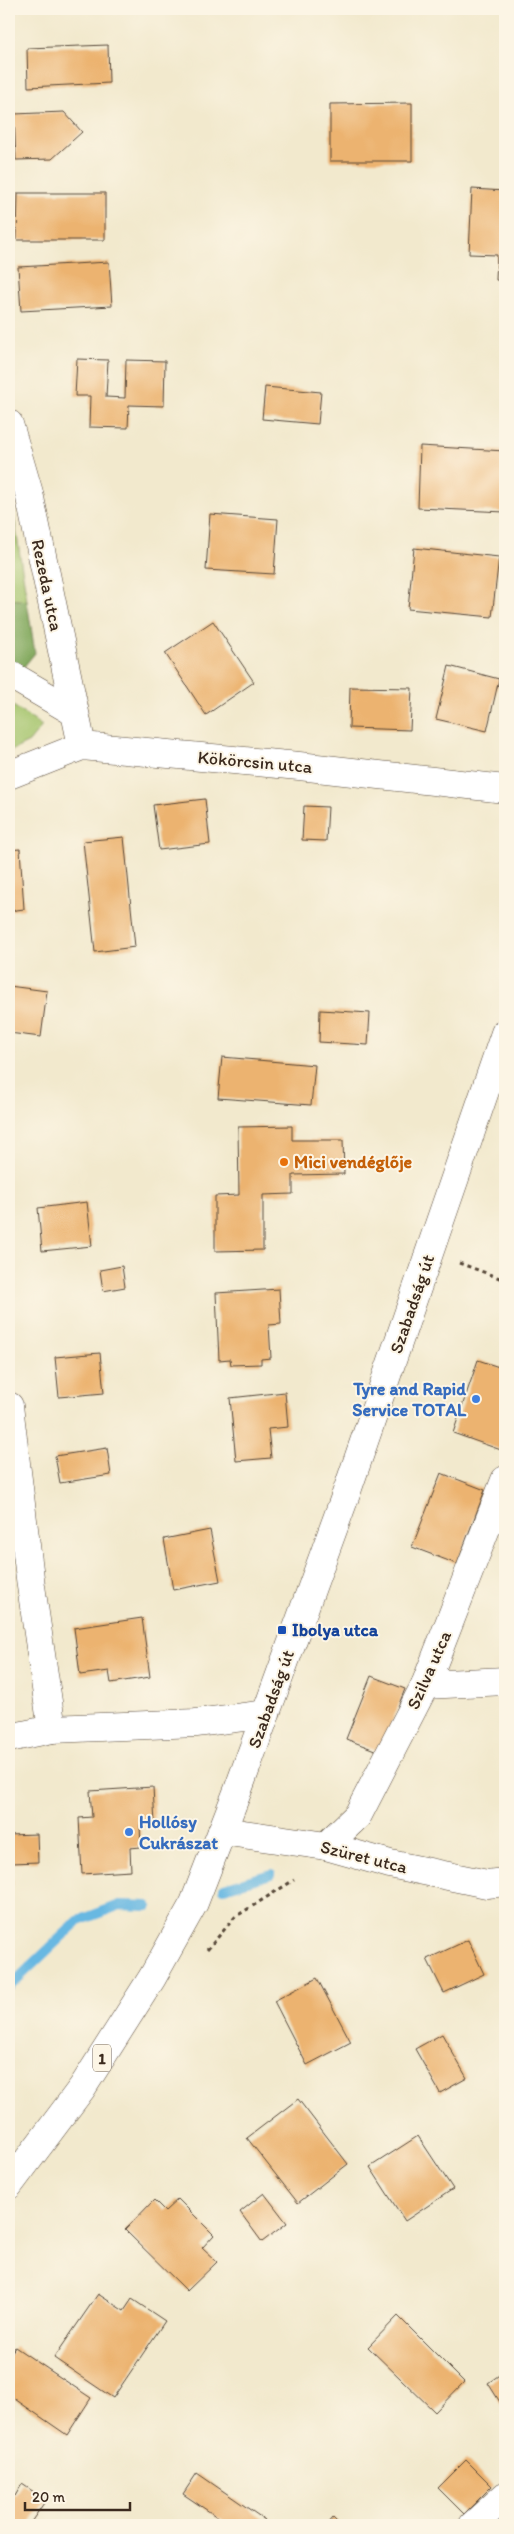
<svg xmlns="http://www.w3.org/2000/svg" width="514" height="2534" viewBox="0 0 514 2534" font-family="Itim,sans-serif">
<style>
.green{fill:#a5c56d;stroke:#707846}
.forest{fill:#84aa60;stroke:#606a3f}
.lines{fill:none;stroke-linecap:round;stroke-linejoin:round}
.stream{stroke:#67b8e2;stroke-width:10}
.building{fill:#ecb370}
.minor-casing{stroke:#564738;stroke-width:29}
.major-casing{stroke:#564738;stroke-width:29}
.path{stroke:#564738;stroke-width:3;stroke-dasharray:4 4;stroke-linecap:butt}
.minor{stroke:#fff;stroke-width:28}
.major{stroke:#fff;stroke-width:28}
.food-dot{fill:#e8710a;stroke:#fcf5e5;stroke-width:2}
.shop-dot{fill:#3f7fe0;stroke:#fcf5e5;stroke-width:2}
.transit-dot{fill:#1a4fb4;stroke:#fcf5e5;stroke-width:2}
.labels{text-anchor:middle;stroke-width:4;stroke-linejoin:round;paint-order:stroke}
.shield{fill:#fcf5e5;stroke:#75675a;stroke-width:1}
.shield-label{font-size:16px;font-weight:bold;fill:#3b2a1e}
.street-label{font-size:18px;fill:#3b2a1e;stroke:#fcf5e5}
.food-label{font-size:18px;font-weight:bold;fill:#c56008;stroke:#fcf5e5;text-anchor:start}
.shop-label{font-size:18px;font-weight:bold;fill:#366cbe;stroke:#fcf5e5;text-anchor:end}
.transit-label{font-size:18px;font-weight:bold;fill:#164399;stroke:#fcf5e5;text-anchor:start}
</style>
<rect width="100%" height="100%" fill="#fcf5e5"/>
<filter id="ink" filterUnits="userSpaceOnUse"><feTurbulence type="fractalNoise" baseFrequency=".02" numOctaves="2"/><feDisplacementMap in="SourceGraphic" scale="10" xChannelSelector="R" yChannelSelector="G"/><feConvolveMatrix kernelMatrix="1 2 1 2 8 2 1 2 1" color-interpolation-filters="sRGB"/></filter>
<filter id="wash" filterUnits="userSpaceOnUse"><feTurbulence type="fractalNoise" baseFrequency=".0096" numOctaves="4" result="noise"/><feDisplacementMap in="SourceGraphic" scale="20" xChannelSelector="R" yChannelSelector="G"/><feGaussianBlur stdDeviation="1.12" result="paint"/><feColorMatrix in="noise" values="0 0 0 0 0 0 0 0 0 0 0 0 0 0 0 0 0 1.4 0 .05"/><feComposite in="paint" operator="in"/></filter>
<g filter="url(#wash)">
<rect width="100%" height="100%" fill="#f2e9cd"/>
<!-- green -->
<g class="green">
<polygon points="12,504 27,601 9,599 9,510"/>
<polygon points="9,703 42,726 29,742 9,752"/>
</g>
<!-- forest -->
<polygon class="forest" points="9,599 27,601 35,653 9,685"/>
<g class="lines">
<!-- stream -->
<g class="stream">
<polyline points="224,1888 271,1874"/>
<polyline points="9,1987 78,1921 120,1905 147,1906"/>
</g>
</g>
<g id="blocks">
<!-- building -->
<g class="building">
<polygon points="108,45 109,83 28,87 27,48"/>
<polygon points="412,103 412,161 330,161 330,104"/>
<polygon points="64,112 82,132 52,159 16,160 14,114"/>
<polygon points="472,189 505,191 505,281 496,280 497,255 469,254"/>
<polygon points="18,193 105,193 105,240 17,240"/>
<polygon points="109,262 112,306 21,311 18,267"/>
<polygon points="77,359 108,360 106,397 125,398 126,360 165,361 164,406 129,405 128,428 89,427 90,396 75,396"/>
<polygon points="265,387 321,392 318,424 262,419"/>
<polygon points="420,446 505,451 505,512 418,508"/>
<polygon points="210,514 278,519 274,574 206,570"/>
<polygon points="414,548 499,557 492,617 408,609"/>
<polygon points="213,621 254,682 206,715 165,653"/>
<polygon points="449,666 499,679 487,731 436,719"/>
<polygon points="350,687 412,688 410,730 349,728"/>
<polygon points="205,799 210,844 159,850 153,805"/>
<polygon points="304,806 328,807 326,841 302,840"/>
<polygon points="124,837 135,947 95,952 83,841"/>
<polygon points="20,849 24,909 9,911 9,850"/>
<polygon points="9,986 47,991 41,1037 9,1033"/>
<polygon points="320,1010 370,1013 368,1045 319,1042"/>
<polygon points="222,1057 315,1065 311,1105 218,1098"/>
<polygon points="292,1126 292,1140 343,1140 344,1174 293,1175 293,1194 263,1195 263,1250 215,1251 215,1196 239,1195 238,1127"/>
<polygon points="87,1202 92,1246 42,1251 38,1208"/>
<polygon points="122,1266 125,1287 103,1291 100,1270"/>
<polygon points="279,1289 281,1324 269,1325 271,1358 261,1359 261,1364 231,1365 230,1359 219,1360 216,1293"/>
<polygon points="100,1353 104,1393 59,1397 55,1357"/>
<polygon points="478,1360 505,1369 505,1437 501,1450 453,1433"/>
<polygon points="285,1392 288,1427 268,1429 271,1458 236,1461 230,1398"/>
<polygon points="107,1448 111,1475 60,1483 55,1456"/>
<polygon points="441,1473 485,1490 457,1564 412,1547"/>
<polygon points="210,1530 220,1581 173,1590 164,1539"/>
<polygon points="142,1618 150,1677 111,1683 109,1671 80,1675 74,1628"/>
<polygon points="371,1676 405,1689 380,1752 346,1739"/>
<polygon points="153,1787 155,1824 140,1825 141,1847 130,1848 131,1871 82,1874 79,1818 92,1817 90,1791"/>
<polygon points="37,1834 38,1862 12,1863 13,1885 9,1885 9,1835"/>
<polygon points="468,1940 484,1974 444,1993 427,1959"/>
<polygon points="317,1978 351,2042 307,2065 274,2001"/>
<polygon points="442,2034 467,2078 440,2093 415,2049"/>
<polygon points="298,2099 348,2164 298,2203 247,2138"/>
<polygon points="418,2136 453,2189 405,2221 370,2167"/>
<polygon points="264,2193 287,2223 262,2242 240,2212"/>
<polygon points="178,2199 214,2235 202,2248 217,2262 187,2291 125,2230 154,2200 165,2211"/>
<polygon points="98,2294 124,2311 132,2299 165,2321 113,2398 54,2358"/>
<polygon points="398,2316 464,2382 435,2412 368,2347"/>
<polygon points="15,2347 91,2398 67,2435 9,2395 9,2357"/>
<polygon points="505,2371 505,2410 488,2383"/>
<polygon points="466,2460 492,2486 464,2514 438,2488"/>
<polygon points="197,2473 265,2520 262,2525 229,2525 183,2494"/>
<polygon points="22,2484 46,2500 29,2525 9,2525 9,2492 15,2496"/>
<polygon points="333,2518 340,2525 327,2525"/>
</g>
</g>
</g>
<g filter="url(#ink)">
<use href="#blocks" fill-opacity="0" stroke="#564738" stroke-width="1"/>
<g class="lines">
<!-- minor casing -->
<g class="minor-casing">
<g id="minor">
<polyline points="9,424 29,493 82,746"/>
<polyline points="9,674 74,712"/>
<polyline points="9,775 82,746 299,766 505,789"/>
<polyline points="9,1406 31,1586 52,1729"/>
<polyline points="425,1685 505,1681"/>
<polyline points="9,1738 52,1729 196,1723 266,1714"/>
<polyline points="222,1831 326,1846 390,1864 487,1884 505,1882"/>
<polyline points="326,1846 358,1815 425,1685 505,1480"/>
<polyline points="473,2525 505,2496"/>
</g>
</g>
<!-- major casing -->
<g class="major-casing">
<polyline id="major" points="9,2185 82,2088 152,1978 194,1903 238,1790 346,1494 505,1033"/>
</g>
<!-- path -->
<g class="path">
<polyline points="459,1263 505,1280"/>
<polyline points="207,1950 235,1917 294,1880"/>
</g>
<!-- minor -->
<use href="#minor" class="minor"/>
<!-- major -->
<use href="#major" class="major"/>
</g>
</g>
<!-- markers -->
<circle class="food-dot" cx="284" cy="1162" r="5"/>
<g class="shop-dot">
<circle cx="476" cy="1399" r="5"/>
<circle cx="129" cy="1832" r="5"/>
</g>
<rect class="transit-dot" x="277" y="1625" width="10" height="10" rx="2.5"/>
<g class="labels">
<!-- shield labels -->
<rect class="shield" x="93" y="2044.5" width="18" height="27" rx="4"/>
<g class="shield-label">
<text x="102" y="2064">1</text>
</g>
<!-- street labels -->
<g class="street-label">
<text transform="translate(47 585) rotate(78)" y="6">Rezeda utca</text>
<text transform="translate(255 762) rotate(5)" y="6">Kökörcsin utca</text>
<text transform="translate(412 1304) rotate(-71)" y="6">Szabadság út</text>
<text transform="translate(429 1670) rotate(-66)" y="6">Szilva utca</text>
<text transform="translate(271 1699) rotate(-70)" y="6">Szabadság út</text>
<text transform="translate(364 1857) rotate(14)" y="6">Szüret utca</text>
</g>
<!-- food labels -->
<g class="food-label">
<text x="294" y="1168">Mici vendéglője</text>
</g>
<!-- shop labels -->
<g class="shop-label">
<text x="466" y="1395">Tyre and Rapid<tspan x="466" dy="21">Service TOTAL</tspan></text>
<text x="139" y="1828" text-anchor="start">Hollósy<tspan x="139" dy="21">Cukrászat</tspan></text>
</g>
<!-- transit labels -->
<g class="transit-label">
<text x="292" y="1636">Ibolya utca</text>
</g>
</g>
<!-- margin -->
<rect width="514" height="2534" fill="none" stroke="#fcf5e5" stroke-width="30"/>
<!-- scale -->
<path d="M25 2502v8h105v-8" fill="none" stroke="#3b2a1e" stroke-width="2.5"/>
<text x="32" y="2502" font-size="15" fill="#3b2a1e" stroke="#fcf5e5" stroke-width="4" paint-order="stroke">20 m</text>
</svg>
